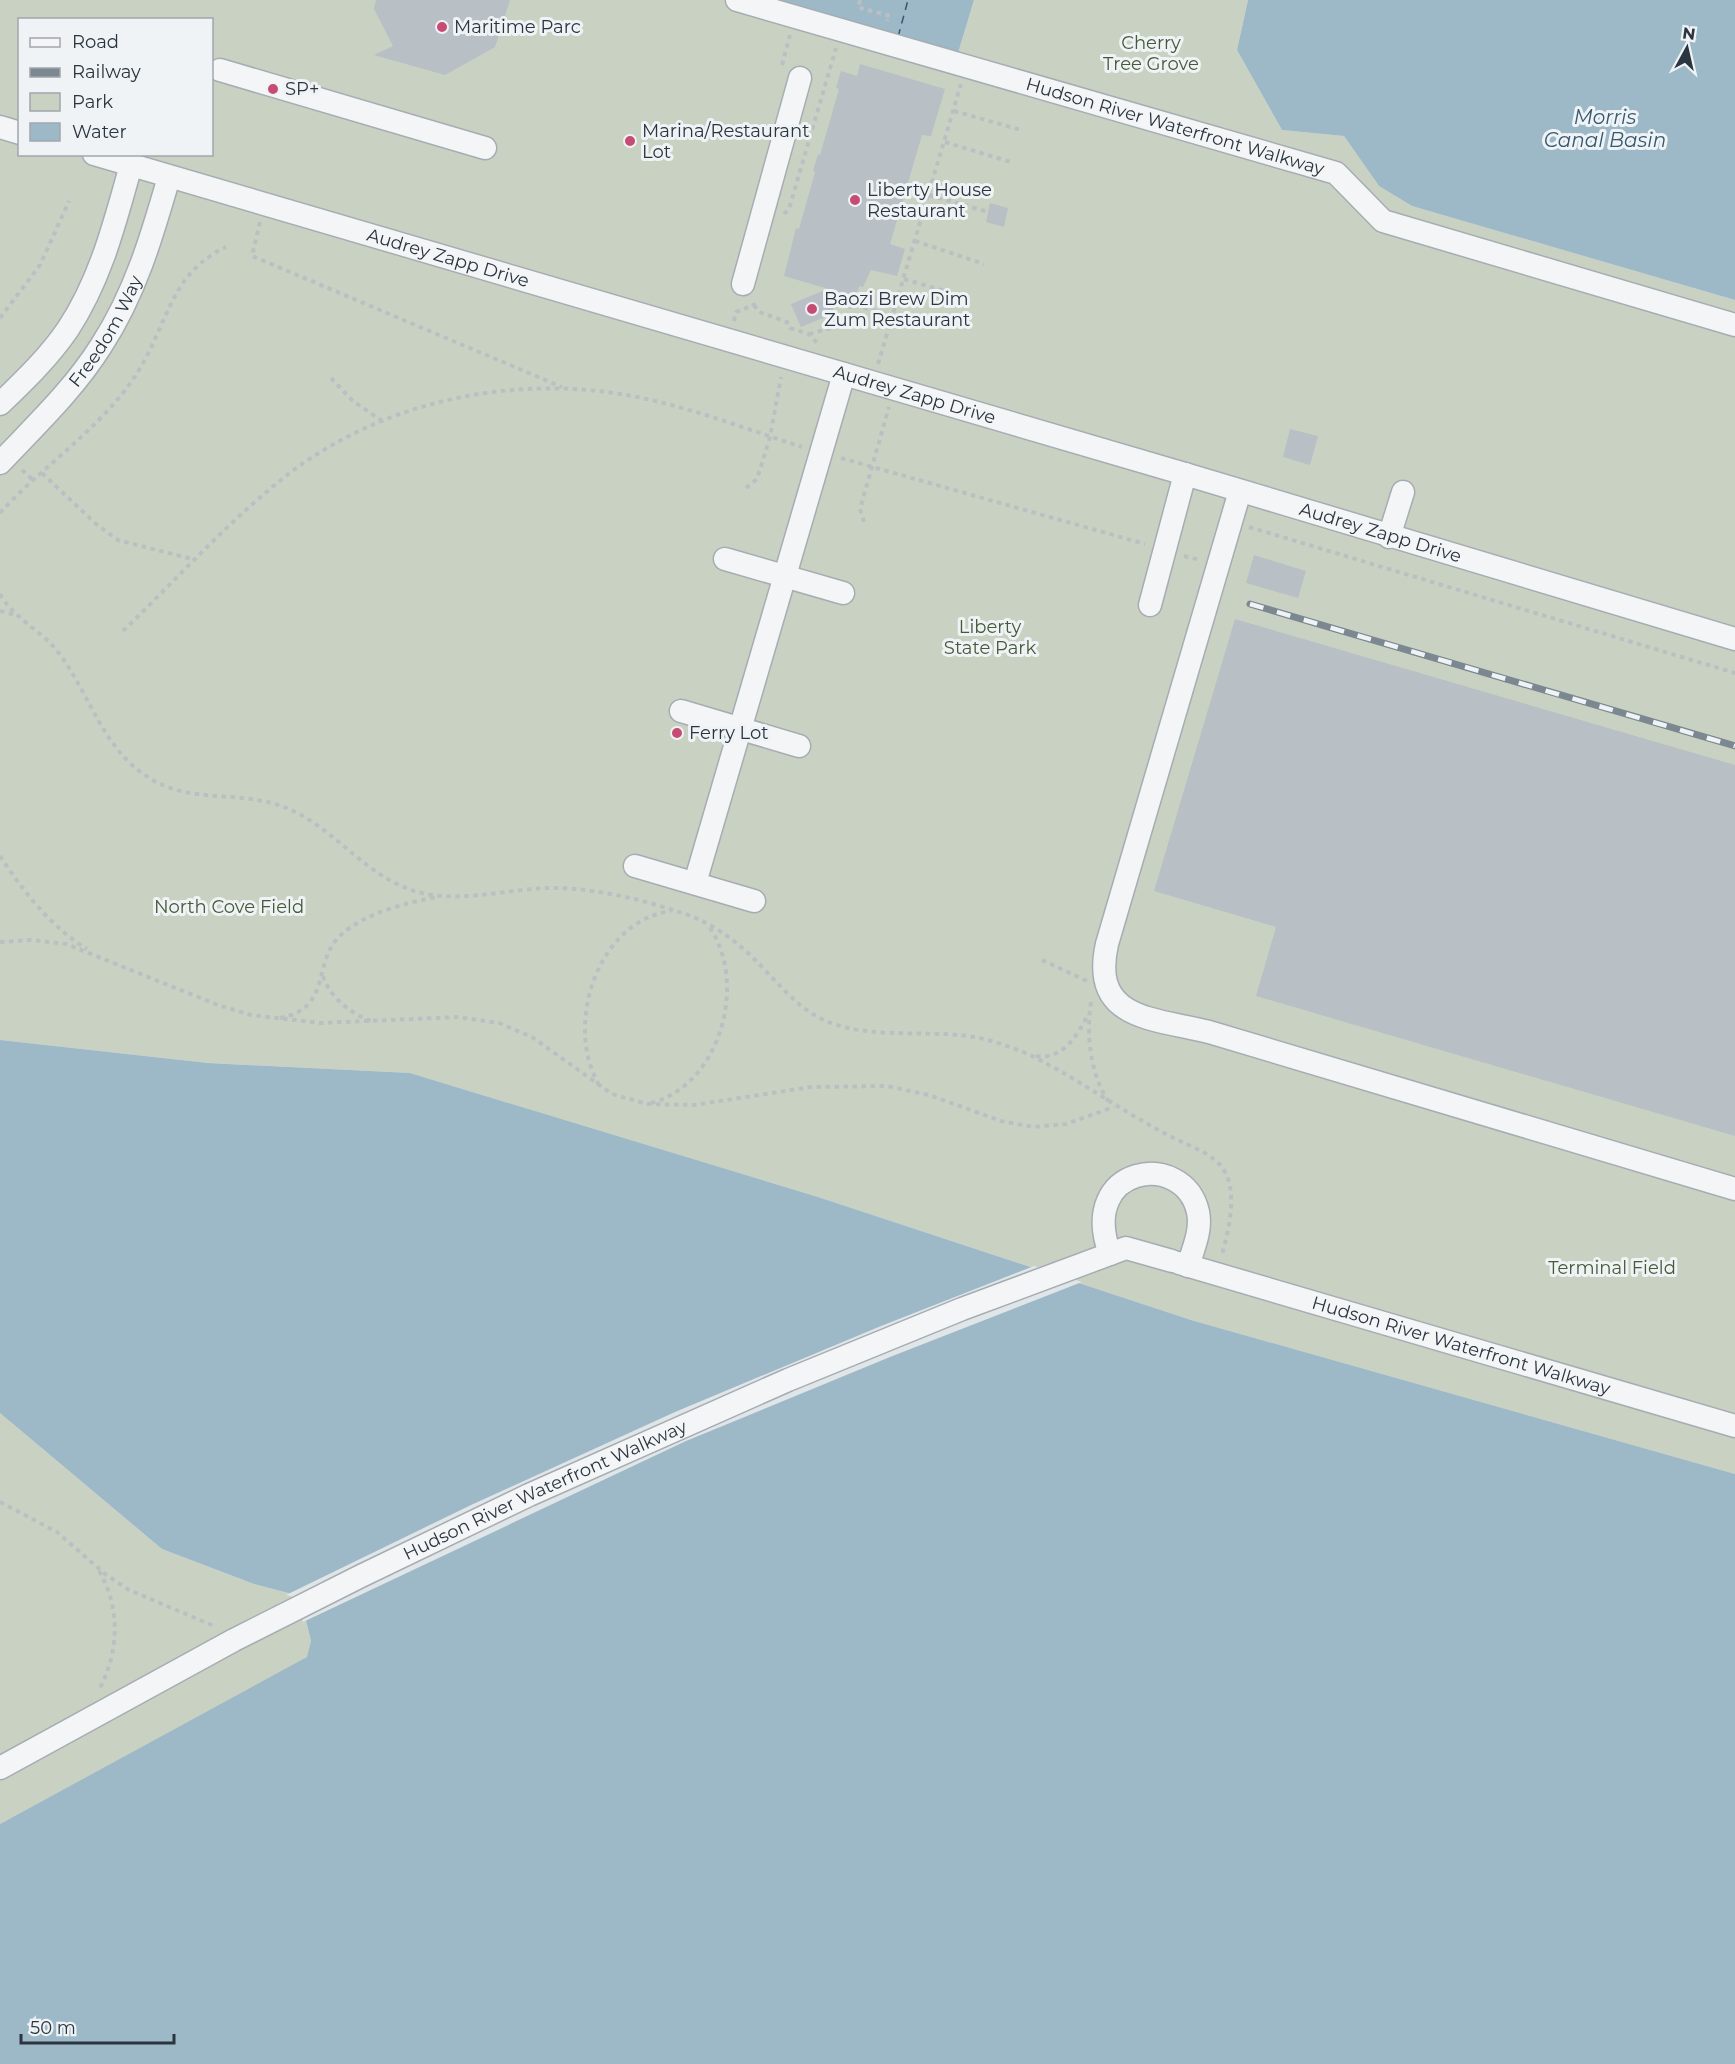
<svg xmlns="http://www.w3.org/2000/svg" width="1735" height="2064" viewBox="0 0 1735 2064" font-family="Montserrat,sans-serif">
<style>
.green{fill:#c9d2c2;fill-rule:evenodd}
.water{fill:#9db8c7}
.pier{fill:#e0e5e8}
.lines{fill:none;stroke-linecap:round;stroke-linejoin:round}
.ferry{stroke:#365a71;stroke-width:1.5;stroke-dasharray:8 6;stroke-linecap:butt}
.building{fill:#b8bfc5}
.minor-casing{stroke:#a6adb2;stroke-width:25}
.path{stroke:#bbbfc3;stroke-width:4;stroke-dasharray:4.5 4.5;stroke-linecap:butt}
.minor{stroke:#f3f5f7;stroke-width:22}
.rail-casing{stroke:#7b8791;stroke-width:7}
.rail{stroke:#f0f3f6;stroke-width:4.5;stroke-dasharray:14;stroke-linecap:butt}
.poi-dot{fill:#c74c73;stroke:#f0f3f6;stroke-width:2}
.labels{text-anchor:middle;stroke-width:6;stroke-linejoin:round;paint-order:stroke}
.poi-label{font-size:18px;fill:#2a353f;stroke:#f0f3f6;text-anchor:start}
.park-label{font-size:18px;fill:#445a38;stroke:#f0f3f6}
.street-label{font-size:18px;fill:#2a353f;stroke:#f0f3f6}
.water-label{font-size:20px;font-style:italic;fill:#365a71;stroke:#f0f3f6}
</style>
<rect width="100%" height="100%" fill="#e0e5e8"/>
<!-- green -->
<g class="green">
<path d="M 0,0 L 775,0 L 958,53 L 974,0 L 1248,0 L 1237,50 L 1282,130 L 1344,136 L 1379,186 L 1412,206 L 1735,300 L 1735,1474 L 1191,1320 L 818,1197 L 410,1073 L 208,1063 L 0,1040 ZM 20,20 L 212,20 L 212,154 L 20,154 Z"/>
<polygon points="0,1413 162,1549 254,1584 300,1596 311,1641 308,1657 0,1824"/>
</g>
<!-- water -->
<g class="water">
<polygon points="775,0 974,0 958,53"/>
<polygon points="1248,0 1735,0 1735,300 1412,206 1379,186 1344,136 1282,130 1237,50"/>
<polygon points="0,1040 208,1063 410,1073 818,1197 1191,1320 1735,1474 1735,2064 0,2064 0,1824 307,1657 311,1641 300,1596 254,1584 162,1549 0,1413"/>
</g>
<!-- pier -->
<polygon class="pier" points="1034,1266 1082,1282 890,1357 686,1441 303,1622 297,1598 286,1595 471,1505 675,1412 881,1326"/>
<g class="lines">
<!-- ferry -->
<polyline class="ferry" points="898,37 908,0"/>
</g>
<!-- building -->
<g class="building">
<polygon points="376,0 510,0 495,47 445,75 374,55 393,46 374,9"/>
<polygon points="860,64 945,89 931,136 922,135 890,244 905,249 897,276 871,270 863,287 859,286 856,297 784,276 796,228 799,229 815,172 813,171 818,154 820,155 839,89 836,88 841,71 857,76"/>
<polygon points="990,203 1008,208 1004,227 986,222"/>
<polygon points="825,290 835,313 801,327 791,304"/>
<polygon points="1290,429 1318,436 1310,465 1283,457"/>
<polygon points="1254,555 1306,571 1298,598 1246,583"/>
<polygon points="1235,619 1735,765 1735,1136 1256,996 1276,927 1154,891"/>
</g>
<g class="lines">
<!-- minor casing -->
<g class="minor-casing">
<g id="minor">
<path id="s1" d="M 737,0 L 1336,173 L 1383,221 L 1735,325"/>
<polyline points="220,70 485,148"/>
<polyline points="0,127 20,133"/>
<path id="s2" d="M 94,154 L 1185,474 L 1735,639"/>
<polyline points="743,284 800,78"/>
<path d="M 0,404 C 24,381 49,357 68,329 C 101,279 115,222 131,165"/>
<path id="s3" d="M 0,463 C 35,426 74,389 101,346 C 135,294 152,236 169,177"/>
<path d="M 1240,491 L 1107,944 C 1090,1020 1153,1018 1209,1032 L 1735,1189"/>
<polyline points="1389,537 1403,492"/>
<polyline points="725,559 843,593"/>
<polyline points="1150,605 1185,474"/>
<polyline points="681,711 799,746"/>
<polyline points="635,866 754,901"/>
<polyline points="695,883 844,374"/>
<path d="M 1110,1254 C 1077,1165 1184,1149 1198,1212 C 1202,1230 1193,1249 1188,1266"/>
<path id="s4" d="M 1179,1263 L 1735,1426"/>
<path id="s5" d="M 0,1768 L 234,1640 L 361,1576 L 529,1495 L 788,1380 L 962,1309 L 1126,1248 L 1172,1261"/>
</g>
</g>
<!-- path -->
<g class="path">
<polyline points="860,0 858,7 870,11"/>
<polyline points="868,10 890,16 887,21"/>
<polyline points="782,65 790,35"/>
<polyline points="954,111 1021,130"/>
<polyline points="945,142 1014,163"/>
<polyline points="929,195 988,212"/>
<polyline points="784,214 789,209 836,48"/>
<polyline points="260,222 252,256 562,387"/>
<polyline points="915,241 984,264"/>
<polyline points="904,279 972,299"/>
<polyline points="754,305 759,312 787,322 790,328 809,334 817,343"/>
<polyline points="0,318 40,265 69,201"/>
<polyline points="734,321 736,312 754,305 753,303"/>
<polyline points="809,334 846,324 851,304 893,316"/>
<polyline points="878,364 961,84"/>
<polyline points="331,378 353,401 382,421"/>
<polyline points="841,458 1145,544"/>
<polyline points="22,470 33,480"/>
<polyline points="42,473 96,524 118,540 196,560"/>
<polyline points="746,488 757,479 770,437 781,377"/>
<path d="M 0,513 C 46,462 109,424 143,363 C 169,317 173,272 226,247"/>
<polyline points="864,522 860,509 889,407"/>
<polyline points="1249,527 1735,673"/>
<polyline points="1184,556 1200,560"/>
<path d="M 0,594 C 14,619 41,630 58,652 C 91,695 102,750 151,779 C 192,804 241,790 284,807 C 339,828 369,886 432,895 C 470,900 507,890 545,888 C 588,887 638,898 679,912 C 706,920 729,935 750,955 C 777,980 799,1014 837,1025 C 883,1039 933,1029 980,1038 C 997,1042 1014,1048 1030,1055 C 1083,1081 1129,1117 1182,1142 C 1197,1149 1216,1156 1225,1172 C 1237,1194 1229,1230 1222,1254"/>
<polyline points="0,611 15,615"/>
<path d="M 123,631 C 178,578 230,519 291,472 C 387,400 515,374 632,396 C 690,407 746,429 802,447"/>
<path d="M 0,856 C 23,891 51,927 87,949"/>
<polyline points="0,942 31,940 66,944 218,1005 251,1015 321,1023 458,1017 499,1023 532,1037 612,1094 647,1104 694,1105 811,1087 887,1086 929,1095 1001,1121 1033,1127 1066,1124 1114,1107"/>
<polyline points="1042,960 1087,981"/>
<path d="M 323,976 C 329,996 351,1014 371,1021"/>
<path d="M 1091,1002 C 1086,1034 1090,1075 1109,1102"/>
<path d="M 280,1018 C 334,1008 311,960 342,934 C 365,913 408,902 438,897"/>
<path d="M 1036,1056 C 1063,1060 1078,1035 1088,1014"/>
<path d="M 599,1085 C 564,1025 597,921 671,911"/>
<path d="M 651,1103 C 721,1085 749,981 708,925"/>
<polyline points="0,1502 57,1532 105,1574 129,1590 214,1626"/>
<path d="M 99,1571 C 121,1608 119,1652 99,1690"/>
</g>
<!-- minor -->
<use href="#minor" class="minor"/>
<!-- rail casing -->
<g class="rail-casing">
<polyline id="rail" points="1250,604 1735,746"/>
</g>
<!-- rail -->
<use href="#rail" class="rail"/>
</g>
<!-- markers -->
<g class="poi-dot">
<circle cx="442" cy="27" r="6"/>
<circle cx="273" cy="89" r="6"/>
<circle cx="630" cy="141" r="6"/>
<circle cx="855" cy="200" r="6"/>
<circle cx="812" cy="309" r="6"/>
<circle cx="677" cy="733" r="6"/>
</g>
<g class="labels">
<!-- poi labels -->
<g class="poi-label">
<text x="454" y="33">Maritime Parc</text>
<text x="285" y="95">SP+</text>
<text x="642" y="137">Marina/Restaurant<tspan x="642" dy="21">Lot</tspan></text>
<text x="867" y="196">Liberty House<tspan x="867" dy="21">Restaurant</tspan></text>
<text x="824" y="305">Baozi Brew Dim<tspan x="824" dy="21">Zum Restaurant</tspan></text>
<text x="689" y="739">Ferry Lot</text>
</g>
<!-- park labels -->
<g class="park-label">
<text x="1151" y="49">Cherry<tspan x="1151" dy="21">Tree Grove</tspan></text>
<text x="990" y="633">Liberty<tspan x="990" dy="21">State Park</tspan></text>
<text x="229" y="913">North Cove Field</text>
<text x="1612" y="1274">Terminal Field</text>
</g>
<!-- street labels -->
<g class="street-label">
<text dy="6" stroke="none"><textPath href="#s1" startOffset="456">Hudson River Waterfront Walkway</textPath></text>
<text dy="6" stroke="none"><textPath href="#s2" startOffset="369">Audrey Zapp Drive</textPath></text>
<text dy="6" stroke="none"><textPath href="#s3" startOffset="170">Freedom Way</textPath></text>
<text dy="6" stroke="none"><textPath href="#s2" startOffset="855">Audrey Zapp Drive</textPath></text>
<text dy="6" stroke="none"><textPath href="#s2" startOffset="1341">Audrey Zapp Drive</textPath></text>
<text dy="6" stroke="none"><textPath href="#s4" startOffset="294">Hudson River Waterfront Walkway</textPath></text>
<text dy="6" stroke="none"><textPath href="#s5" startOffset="612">Hudson River Waterfront Walkway</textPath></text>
</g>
<!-- water labels -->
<g class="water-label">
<text x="1605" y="124">Morris<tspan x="1605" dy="23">Canal Basin</tspan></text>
</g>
</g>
<!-- legend -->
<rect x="18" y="18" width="195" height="138" fill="#f0f3f6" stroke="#a1a7ad" stroke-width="1.5"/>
<rect x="30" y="38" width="30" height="9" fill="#f3f5f7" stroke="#a1a7ad" stroke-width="1.5"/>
<text x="72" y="48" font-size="18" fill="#2a353f">Road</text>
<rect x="30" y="68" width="30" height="9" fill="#7b8791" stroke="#a1a7ad" stroke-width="1.5"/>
<text x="72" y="78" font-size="18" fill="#2a353f">Railway</text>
<rect x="30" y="93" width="30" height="18" fill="#c9d2c2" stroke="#a1a7ad" stroke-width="1.5"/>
<text x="72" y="108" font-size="18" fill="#2a353f">Park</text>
<rect x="30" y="123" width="30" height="18" fill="#9db8c7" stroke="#a1a7ad" stroke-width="1.5"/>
<text x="72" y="138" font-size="18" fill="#2a353f">Water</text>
<!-- north arrow -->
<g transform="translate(1687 48) rotate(8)" stroke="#f0f3f6" stroke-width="4.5" paint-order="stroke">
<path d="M0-4.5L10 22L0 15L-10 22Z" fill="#2a353f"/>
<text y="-9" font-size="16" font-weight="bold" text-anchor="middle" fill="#2a353f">N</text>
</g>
<!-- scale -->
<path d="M21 2034v9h153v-9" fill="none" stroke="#2a353f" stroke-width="3"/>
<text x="30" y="2034" font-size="18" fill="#2a353f" stroke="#f0f3f6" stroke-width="4.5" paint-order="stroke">50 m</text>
</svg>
